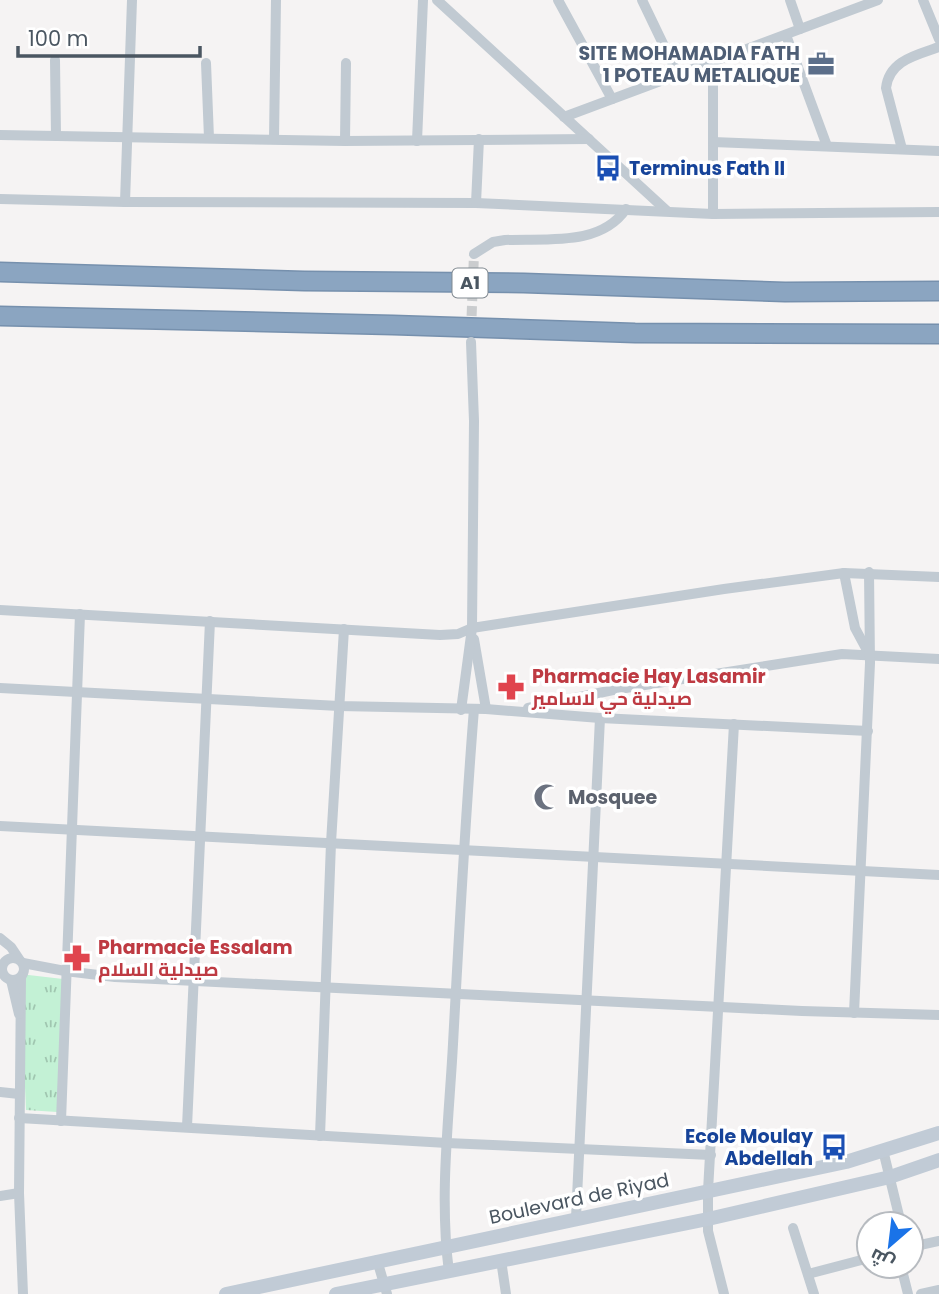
<svg xmlns="http://www.w3.org/2000/svg" width="939" height="1294" viewBox="0 0 939 1294" font-family="Poppins,Cairo,sans-serif">
<style>
.grass{fill:url(#grass-tufts)}
.lines{fill:none;stroke-linecap:round;stroke-linejoin:round}
.minor-tunnel{stroke:#caccce;stroke-width:10;stroke-dasharray:10 5;stroke-linecap:butt}
.motorway-casing{stroke:#7690ad;stroke-width:21}
.minor{stroke:#c1cad2;stroke-width:10}
.secondary{stroke:#c1cbd6;stroke-width:14}
.motorway{stroke:#8ba5c1;stroke-width:18}
.labels{text-anchor:middle;stroke-width:7;stroke-linejoin:round;paint-order:stroke}
.shield{fill:#fff;stroke:#808990;stroke-width:2}
.shield-label{font-size:18px;font-weight:bold;fill:#4a5661}
.service-label{font-size:19px;font-weight:bold;fill:#4e5e75;stroke:#fff;text-anchor:end}
.transit-label{font-size:19px;font-weight:bold;fill:#164399;stroke:#fff;text-anchor:start}
.health-label{font-size:19px;font-weight:bold;fill:#be3a42;stroke:#fff;text-anchor:start}
.worship-label{font-size:19px;font-weight:bold;fill:#5b616d;stroke:#fff;text-anchor:start}
.street-label{font-size:19px;fill:#4a5661;stroke:#fff}
</style>
<defs>
<pattern id="grass-tufts" width="24" height="20" patternUnits="userSpaceOnUse" patternTransform="scale(1.75)"><rect width="24" height="20" fill="#c3f1d5"/><path d="M3 7l-1-3M5 7V3M7 7l1-3M15 17l-1-3M17 17v-4M19 17l1-3" fill="none" stroke="#a0c6b0"/></pattern>
</defs>
<rect width="100%" height="100%" fill="#f5f3f3"/>
<!-- grass -->
<polygon class="grass" points="20,974 63,979 57,1112 26,1110"/>
<g class="lines">
<!-- minor-tunnel -->
<polyline class="minor-tunnel" points="471,331 474,254"/>
<!-- motorway casing -->
<g class="motorway-casing">
<g id="motorway">
<polyline points="0,272 304,281 524,283 785,292 939,291"/>
<polyline points="0,316 393,325 635,333 939,334"/>
</g>
</g>
<!-- minor -->
<g class="minor">
<polyline points="437,0 667,211"/>
<polyline points="558,0 612,99"/>
<polyline points="642,0 678,75"/>
<polyline points="790,0 800,29"/>
<polyline points="923,0 939,39"/>
<polyline points="786,35 827,146"/>
<polyline points="55,60 56,136"/>
<polyline points="713,62 713,214"/>
<polyline points="206,63 209,138"/>
<polyline points="564,117 878,0"/>
<polyline points="0,135 345,141 589,139"/>
<polyline points="274,139 276,0"/>
<polyline points="345,141 346,63"/>
<polyline points="417,141 423,0"/>
<polyline points="713,142 939,151"/>
<path d="M 902,149 L 886,88 C 889,60 917,55 939,47"/>
<polyline points="0,199 125,202 476,203 713,214 939,212"/>
<polyline points="125,202 132,0"/>
<polyline points="476,203 479,139"/>
<path d="M 474,254 L 493,242 L 505,240 C 546,238 600,247 626,209"/>
<polyline points="844,573 855,628 869,654"/>
<polyline points="0,610 440,635 458,634 472,628 724,589 844,573 939,577"/>
<polyline points="474,639 486,709"/>
<polyline points="0,688 339,706 486,709 600,718 868,731"/>
<polyline points="528,708 613,690 842,654 939,659"/>
<polyline points="461,710 472,628 474,421 471,342"/>
<polyline points="0,826 939,875"/>
<polyline points="0,938 11,947 19,959"/>
<circle cx="13" cy="969" r="11"/>
<polyline points="23,963 65,971 115,977 802,1011 939,1015"/>
<polyline points="21,977 19,1193 23,1294"/>
<polyline points="11,980 19,1014"/>
<polyline points="854,1013 870,663 869,572"/>
<polyline points="0,1092 19,1094"/>
<polyline points="19,1118 447,1143 711,1155"/>
<polyline points="61,1121 80,614"/>
<polyline points="187,1127 210,621"/>
<polyline points="320,1136 331,843 344,629"/>
<polyline points="883,1150 901,1224"/>
<polyline points="0,1196 19,1193"/>
<polyline points="576,1218 600,718"/>
<polyline points="793,1228 814,1294"/>
<polyline points="911,1247 939,1241"/>
<polyline points="377,1260 387,1294"/>
<polyline points="501,1260 506,1294"/>
<polyline points="901,1266 908,1294"/>
<path d="M 449,1272 C 439,1197 449,1119 453,1044 C 459,932 465,821 474,709"/>
<polyline points="808,1274 869,1258"/>
<polyline points="724,1294 708,1231 708,1191 734,724"/>
<polyline points="921,1294 939,1290"/>
</g>
<!-- secondary -->
<g class="secondary">
<polyline points="226,1294 846,1162 939,1133"/>
<polyline points="336,1294 708,1219 890,1177 939,1160"/>
</g>
<!-- motorway -->
<use href="#motorway" class="motorway"/>
</g>
<!-- icons -->
<defs>
<g id="office-bare" transform="scale(2.1)"><path d="M-6-3h4V-5.5h4V-3h4V5H-6ZM-1-4.5V-3h2v-1.5ZM-6 0V1H6V0Z" fill="#5c6f8a" stroke="#fff" stroke-width="2.5" paint-order="stroke"/></g>
<g id="bus-bare" transform="scale(2.1)"><path d="M-5-6H5V4H4V6H2V4H-2V6H-4V4H-5ZM-3.5-4V0h7V-4ZM-3.5 1.2v1.5H-2V1.2ZM2 1.2v1.5H3.5V1.2Z" fill="#1a4fb4" stroke="#fff" stroke-width="2.5" paint-order="stroke"/></g>
<g id="pharmacy-bare" transform="scale(2.1)"><path d="M-2-6h4v4h4v4h-4v4h-4v-4h-4v-4h4Z" fill="#e0444e" stroke="#fff" stroke-width="2.5" paint-order="stroke"/></g>
<g id="mosque-bare" transform="scale(2.1)"><path d="M3.5-4.9A6 6 0 1 0 3.5 4.9A5 5 0 1 1 3.5-4.9Z" fill="#6b7280" stroke="#fff" stroke-width="2.5" paint-order="stroke"/></g>
</defs>
<g fill-rule="evenodd">
<use href="#office-bare" x="821" y="64"/>
<use href="#bus-bare" x="608" y="168"/>
<use href="#pharmacy-bare" x="511" y="687"/>
<use href="#mosque-bare" x="547" y="797"/>
<use href="#pharmacy-bare" x="77" y="958"/>
<use href="#bus-bare" x="834" y="1147"/>
</g>
<g class="labels">
<!-- shield labels -->
<rect class="shield" x="452.5" y="268.5" width="35" height="29" rx="5"/>
<g class="shield-label">
<text x="470" y="289">A1</text>
</g>
<!-- service labels -->
<g class="service-label">
<text x="800" y="60">SITE MOHAMADIA FATH<tspan x="800" dy="22">1 POTEAU METALIQUE</tspan></text>
</g>
<!-- transit labels -->
<g class="transit-label">
<text x="629" y="175">Terminus Fath II</text>
<text x="813" y="1143" text-anchor="end">Ecole Moulay<tspan x="813" dy="22">Abdellah</tspan></text>
</g>
<!-- health labels -->
<g class="health-label">
<text x="532" y="683">Pharmacie Hay Lasamir<tspan x="532" dy="22">صيدلية حي لاسامير</tspan></text>
<text x="98" y="954">Pharmacie Essalam<tspan x="98" dy="22">صيدلية السلام</tspan></text>
</g>
<!-- worship labels -->
<g class="worship-label">
<text x="568" y="804">Mosquee</text>
</g>
<!-- street labels -->
<g class="street-label">
<text transform="translate(579 1198) rotate(-12)" y="7">Boulevard de Riyad</text>
</g>
</g>
<!-- north arrow -->
<g transform="translate(890 1245) rotate(208)"><circle r="33" fill="#ffffff" stroke="#b7bbc0" stroke-width="2"/>
<path d="M0-5L12 26L0 18L-12 26Z" fill="#1a73e8"/>
<text y="-10" font-size="19" font-weight="bold" text-anchor="middle" fill="#4a5661">ش</text>
</g>
<!-- scale -->
<path d="M18 46v10h182v-10" fill="none" stroke="#4a5661" stroke-width="3.5"/>
<text x="28" y="46" font-size="21" fill="#4a5661" stroke="#ffffff" stroke-width="5" paint-order="stroke">100 m</text>
</svg>
